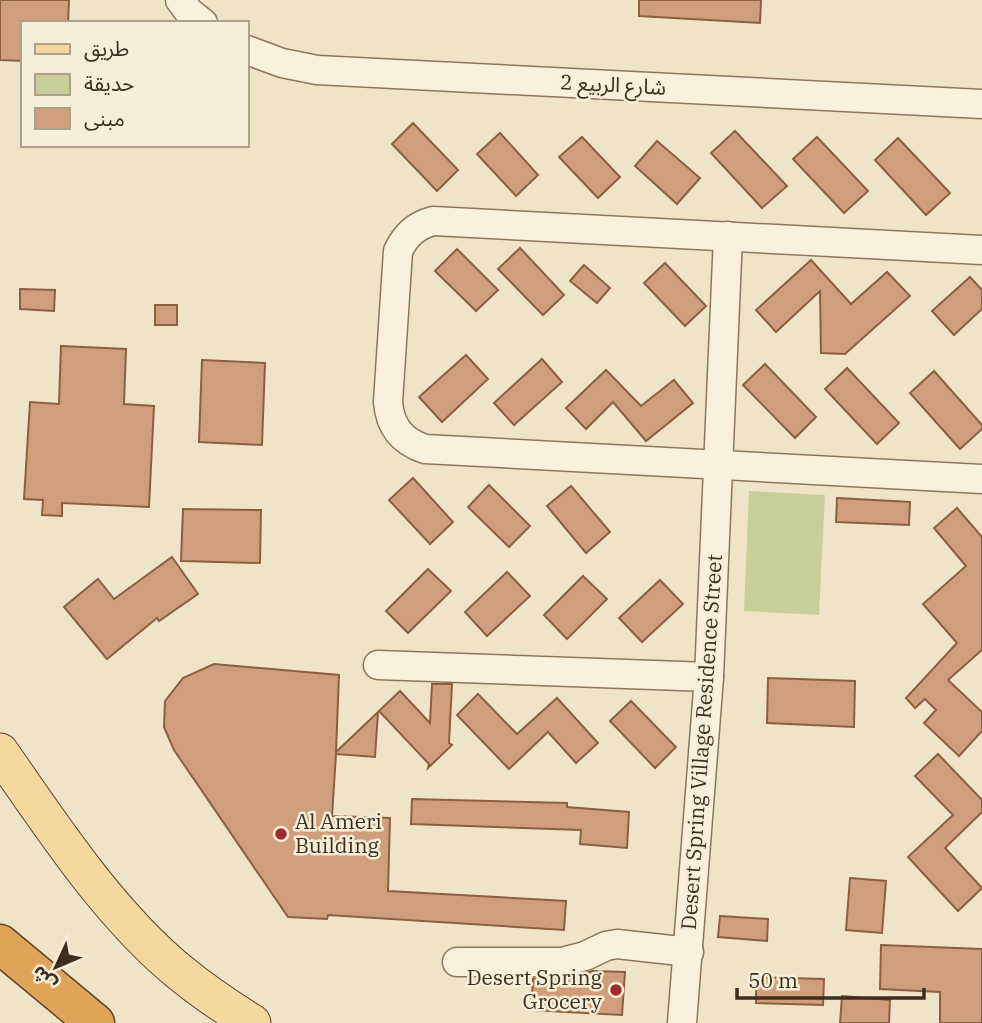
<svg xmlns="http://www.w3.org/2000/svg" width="982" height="1023" viewBox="0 0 982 1023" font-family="'IBM Plex Serif','Noto Sans Arabic',serif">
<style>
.green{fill:#c9cf9b}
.building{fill:#cf9f7d;stroke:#8d5f41;stroke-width:2}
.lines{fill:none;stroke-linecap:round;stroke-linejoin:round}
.minor-casing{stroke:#8d765c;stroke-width:31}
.major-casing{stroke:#5b4430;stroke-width:39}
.highway-casing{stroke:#5b4430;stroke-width:41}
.minor{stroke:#faf1dc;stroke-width:28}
.major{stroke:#f3d9a0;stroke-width:37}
.highway{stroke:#e0a458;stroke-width:38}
.poi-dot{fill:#9e2a2b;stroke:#f7eed8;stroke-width:2.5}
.labels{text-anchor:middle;stroke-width:5;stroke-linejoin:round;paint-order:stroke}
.street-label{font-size:21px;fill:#3d2e20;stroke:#f7eed8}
.poi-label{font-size:21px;fill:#3d2e20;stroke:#f7eed8;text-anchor:start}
</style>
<rect width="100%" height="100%" fill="#f0e4c8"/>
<!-- green -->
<polygon class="green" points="749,491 825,495 819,615 744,611"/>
<!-- building -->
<g class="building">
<polygon points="0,0 69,0 68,23 23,23 23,61 0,60"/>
<polygon points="639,0 761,0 760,23 639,16"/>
<polygon points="413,123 458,170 437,191 392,144"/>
<polygon points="735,131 787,186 762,208 711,153"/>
<polygon points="500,133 538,175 516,196 477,154"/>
<polygon points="582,137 620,177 598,198 559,157"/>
<polygon points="817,137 868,191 844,213 793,159"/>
<polygon points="898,138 950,193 926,215 875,160"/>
<polygon points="657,141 700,178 677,204 635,166"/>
<polygon points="520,248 564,295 543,315 498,269"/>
<polygon points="457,249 498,290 476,311 435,271"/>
<polygon points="811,260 851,304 887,272 910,296 845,354 821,353 820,291 776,332 756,310"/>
<polygon points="665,263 706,306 685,326 644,283"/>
<polygon points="584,265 610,288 597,303 570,281"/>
<polygon points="970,277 982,290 982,309 954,335 932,311"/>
<polygon points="20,289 55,290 54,311 20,309"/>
<rect x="155" y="305" width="22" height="20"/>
<polygon points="61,346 126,349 124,404 154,406 149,507 62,503 62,516 42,515 43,500 24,499 30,402 59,404"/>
<polygon points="466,355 488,379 442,422 419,397"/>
<polygon points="542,359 562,382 514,425 494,403"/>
<polygon points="202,360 265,363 262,445 199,442"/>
<polygon points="765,364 816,417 795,438 743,385"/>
<polygon points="847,368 899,423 877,444 825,389"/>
<polygon points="606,370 641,406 674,380 693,403 646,441 613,402 586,429 566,408"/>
<polygon points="934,371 982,425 982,429 960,449 910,393"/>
<polygon points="413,478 453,522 430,544 389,500"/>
<polygon points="489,485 530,526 509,547 468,507"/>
<polygon points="571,486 610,532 586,553 547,506"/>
<polygon points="837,498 910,502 909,525 836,522"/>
<polygon points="957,508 982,537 982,650 948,680 982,712 982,731 959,756 924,723 936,710 925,699 915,708 906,698 957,643 923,604 966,566 934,528"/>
<polygon points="183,509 261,510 260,563 181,561"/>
<polygon points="172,557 198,594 159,621 157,618 107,659 64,607 98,579 114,599"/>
<polygon points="428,569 451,591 408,633 386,611"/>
<polygon points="507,572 530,596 487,636 465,612"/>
<polygon points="583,576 607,599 567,639 544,615"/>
<polygon points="660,580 683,604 642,642 619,618"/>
<polygon points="214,664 339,675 336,752 378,712 375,757 336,754 332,816 390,818 388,891 566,901 564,930 328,915 327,919 288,917 174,750 164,727 165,701 183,678"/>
<polygon points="768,678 855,681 854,727 767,723"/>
<polygon points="432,684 452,684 449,743 452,745 428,768 429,764 379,711 400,691 430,723"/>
<polygon points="478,694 517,734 557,698 598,743 576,763 548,732 509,769 457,715"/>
<polygon points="631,701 676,747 655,768 610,721"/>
<polygon points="938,754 982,800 982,812 945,848 982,888 958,911 908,857 953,815 915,776"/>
<polygon points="412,799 567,803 567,807 629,812 627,848 580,844 581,830 411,824"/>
<polygon points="850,878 886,881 882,933 846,930"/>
<polygon points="720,916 768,919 767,941 718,937"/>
<polygon points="881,945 982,949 982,1023 940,1023 940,992 880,989"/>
<polygon points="593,971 625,972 622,1015 531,1010 533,979 566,978"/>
<polygon points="756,977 824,979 823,1005 756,1003"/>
<polygon points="842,996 890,1000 889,1023 840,1023"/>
</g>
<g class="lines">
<!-- minor casing -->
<g class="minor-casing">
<g id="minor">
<polyline points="180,0 189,12 203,23"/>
<polyline points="247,50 282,63 317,70 982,104"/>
<path d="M 982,250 L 433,221 C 415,226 406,235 398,251 L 388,402 C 390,426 401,441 425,449 L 982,479"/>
<polyline points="378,665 709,677"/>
<polyline points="457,962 562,962 585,956 606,946 617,944 689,952"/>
<polyline points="682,1023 709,677 728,236"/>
</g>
</g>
<!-- major casing -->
<g class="major-casing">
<path id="major" d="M 0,752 C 52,827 111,917 182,974 C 204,992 228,1008 252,1023"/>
</g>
<!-- highway casing -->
<g class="highway-casing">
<polyline id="highway" points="0,944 95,1023"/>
</g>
<!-- minor -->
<use href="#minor" class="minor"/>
<!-- major -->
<use href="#major" class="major"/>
<!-- highway -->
<use href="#highway" class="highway"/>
</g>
<!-- markers -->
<g class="poi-dot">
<circle cx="281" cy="834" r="7"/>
<circle cx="616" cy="990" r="7"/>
</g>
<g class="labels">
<!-- street labels -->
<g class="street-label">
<text transform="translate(613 85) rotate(3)" y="7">شارع الربيع 2</text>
<text transform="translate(702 742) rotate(-86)" y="7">Desert Spring Village Residence Street</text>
</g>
<!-- poi labels -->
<g class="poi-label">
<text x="295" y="829">Al Ameri<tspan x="295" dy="24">Building</tspan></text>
<text x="602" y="985" text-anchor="end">Desert Spring<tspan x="602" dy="24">Grocery</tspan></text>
</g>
</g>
<!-- legend -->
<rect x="21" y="21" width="228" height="126" fill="#f7eed8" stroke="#ada18e" stroke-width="2"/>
<rect x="35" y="44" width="35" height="10" fill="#f3d9a0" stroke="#ada18e" stroke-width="2"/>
<text x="84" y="56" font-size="21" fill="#3d2e20">طريق</text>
<rect x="35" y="74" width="35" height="21" fill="#c9cf9b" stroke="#ada18e" stroke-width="2"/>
<text x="84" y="91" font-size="21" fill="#3d2e20">حديقة</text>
<rect x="35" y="108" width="35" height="21" fill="#cf9f7d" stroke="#ada18e" stroke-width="2"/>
<text x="84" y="126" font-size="21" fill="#3d2e20">مبنى</text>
<!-- north arrow -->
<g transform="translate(56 967) rotate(226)" stroke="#f7eed8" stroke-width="5" paint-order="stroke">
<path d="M0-5L12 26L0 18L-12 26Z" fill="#3d2e20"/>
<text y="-10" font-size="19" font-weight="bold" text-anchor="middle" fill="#3d2e20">ش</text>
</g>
<!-- scale -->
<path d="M737 988v10h187v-10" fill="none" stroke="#3d2e20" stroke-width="3.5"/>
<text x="748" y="988" font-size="21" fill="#3d2e20" stroke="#f7eed8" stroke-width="5" paint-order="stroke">50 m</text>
</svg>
